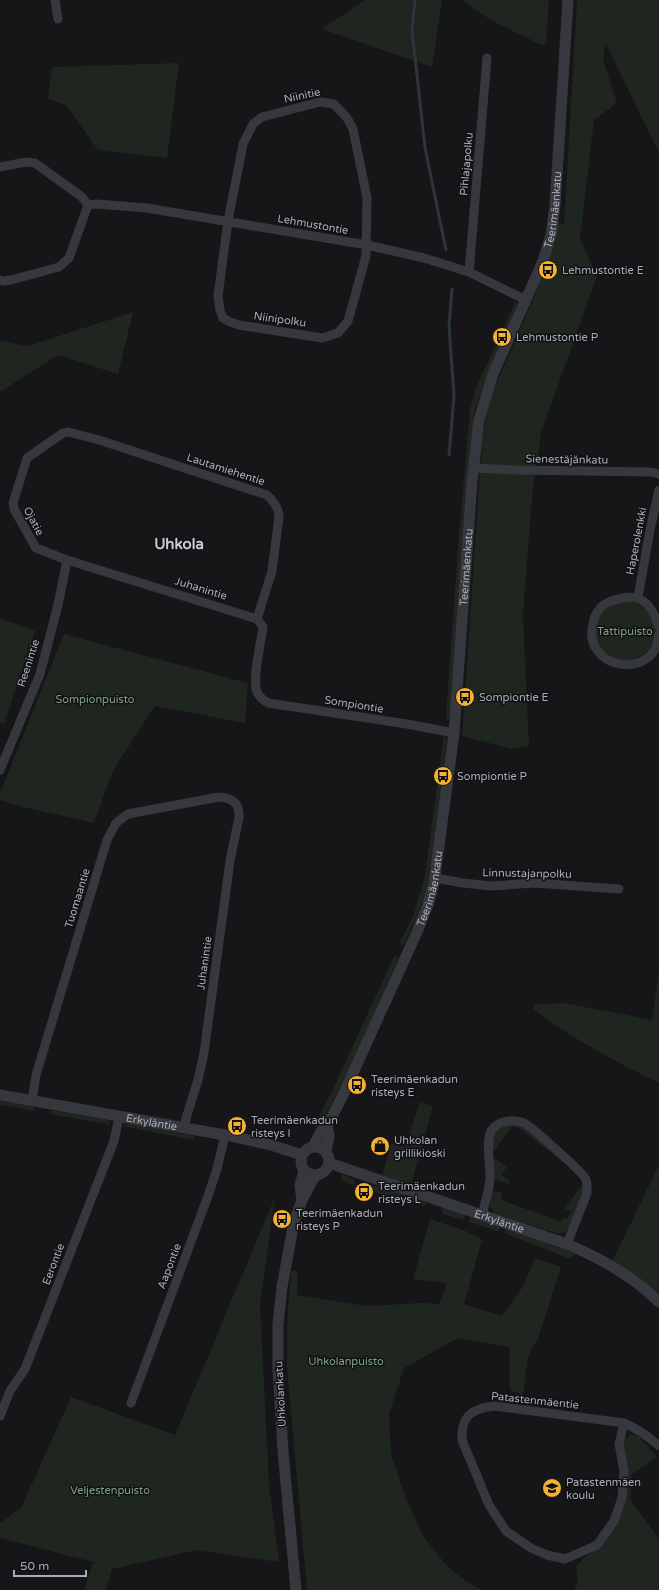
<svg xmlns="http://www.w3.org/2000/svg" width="659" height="1590" viewBox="0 0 659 1590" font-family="'Varela Round',sans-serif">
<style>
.green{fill:#1e261f}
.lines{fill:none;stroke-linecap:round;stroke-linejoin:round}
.stream{stroke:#2c353c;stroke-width:3}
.minor{stroke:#37383d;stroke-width:9}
.tertiary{stroke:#37383d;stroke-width:11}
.labels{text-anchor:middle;stroke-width:3;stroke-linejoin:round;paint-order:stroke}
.street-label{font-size:11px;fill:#a8adb8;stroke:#111113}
.poi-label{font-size:11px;fill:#a8adb8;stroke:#111113;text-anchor:start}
.park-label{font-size:11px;fill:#7fa381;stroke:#111113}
.district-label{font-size:15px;font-weight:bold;fill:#c9ccd4;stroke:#111113}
</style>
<rect width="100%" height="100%" fill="#161618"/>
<!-- green -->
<g class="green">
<polygon points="365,0 442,0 432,67 322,29"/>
<polygon points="462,0 549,0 546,41 542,45 492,21"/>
<polygon points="577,0 659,0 659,153 606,44 603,59 617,103 594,120 580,238 597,276 541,433 532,497 523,614 529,746 512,749 462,736 482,442 489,401 538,288 559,222 564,225"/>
<polygon points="179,63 167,158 98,150 66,105 48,99 52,67"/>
<polygon points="516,300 517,307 490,368 474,413 451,715 447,721 446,715 459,536 470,410 476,388"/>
<polygon points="133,312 118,374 58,355 0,392 0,341 28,346"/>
<circle cx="625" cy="631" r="30"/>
<polygon points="0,618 35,631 4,724 0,722"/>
<polygon points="64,634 248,683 245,723 155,706 113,770 94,823 27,808 0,800 0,793"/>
<polygon points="444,735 447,739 435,841 426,895 404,944 401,946 400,942 414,914 425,876"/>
<path d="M 397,955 L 398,958 C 373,1015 349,1074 318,1129 L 316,1128 L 315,1124 L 332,1091 L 394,957 Z"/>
<path d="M 659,970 L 659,1083 C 615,1061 572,1039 533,1009 L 535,1004 L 564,1003 L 652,1020 Z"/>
<polygon points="0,1101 2,1101 35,1107 34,1111 0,1105"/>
<polygon points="420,1102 433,1106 411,1185 382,1176 391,1144 405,1147"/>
<polygon points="51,1110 108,1120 111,1125 50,1114"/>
<path d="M 506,1123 L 520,1124 L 577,1170 L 586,1186 L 568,1231 L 559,1234 L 496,1214 C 487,1207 490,1200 493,1191 L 503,1193 L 501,1200 L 549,1217 L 560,1222 L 563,1217 L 567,1219 L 571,1212 L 564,1208 L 582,1185 L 582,1180 L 576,1172 L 519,1128 L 513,1126 L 497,1146 L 495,1150 L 491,1150 L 494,1132 Z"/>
<polygon points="127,1124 132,1124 195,1136 193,1140 123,1126"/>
<polygon points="496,1159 507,1167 501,1175 510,1180 508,1184 495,1179 493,1160"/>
<polygon points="659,1165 659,1308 610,1266"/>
<polygon points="342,1174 355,1180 354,1184 351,1185 341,1179"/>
<polygon points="372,1186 387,1187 425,1201 425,1205 423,1206 371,1191 369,1189"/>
<polygon points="275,1197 260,1305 269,1484 279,1562 196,1550 112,1569 106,1590 84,1590 93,1562 0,1538 0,1523 21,1508 71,1397 175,1435"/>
<polygon points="443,1206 465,1214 464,1220 443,1214 441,1211"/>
<polygon points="471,1217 500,1226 499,1231 497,1231 469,1222"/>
<polygon points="430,1219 466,1231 482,1240 464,1304 502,1316 524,1285 535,1258 561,1267 538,1339 528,1356 523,1395 510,1390 509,1347 458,1338 404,1368 389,1414 391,1454 405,1496 423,1536 448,1567 467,1582 482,1590 307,1590 287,1367 287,1325 291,1271 298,1271 297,1295 366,1306 421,1303 439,1304 447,1283 413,1279"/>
<polygon points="507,1227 578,1252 571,1258 568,1258 507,1234 504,1233"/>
<polygon points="630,1434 638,1436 657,1457 632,1474 630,1499 659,1539 659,1590 574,1590 578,1583 576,1566 607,1538 617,1514 623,1442"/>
</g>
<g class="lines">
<!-- stream -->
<g class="stream">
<polyline points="415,0 412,30 425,148 446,250"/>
<polyline points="449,455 454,396 449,326 452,289"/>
</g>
<!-- minor -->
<g class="minor">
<polyline points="55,0 58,19"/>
<polygon points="320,102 334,104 347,118 353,129 367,198 366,256 348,321 338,333 322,338 239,325 228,321 223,318 220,310 218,296 228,221 243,144 253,124 262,117"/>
<polyline points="0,167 26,162 35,163 82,197 88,205 69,258 59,267 11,280 4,281 0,280"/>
<polyline points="88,205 96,204 147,208 367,245 424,258 469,272 526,300"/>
<polyline points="469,272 487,58"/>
<polyline points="474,468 516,470 651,472 659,474"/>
<polyline points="638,597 650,530 659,490"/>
<path d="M 257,619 L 272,571 L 279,517 C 280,510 272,499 267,495 L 99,440 L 68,432 L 63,433 L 27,458 L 13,503 L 15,511 L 36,548 L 67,560 L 257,619 L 263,627 C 261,643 252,678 257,692 C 259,697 263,700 268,703 L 407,724 L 454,733"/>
<path d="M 659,627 C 650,599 638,591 609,602 C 600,606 595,613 593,623 C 581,670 656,682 659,634"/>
<polyline points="0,770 40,674 58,605 67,560"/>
<polyline points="435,878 463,883 491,886 534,883 619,889"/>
<path d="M 32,1101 L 36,1075 L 107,840 L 116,823 L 128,814 L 219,797 C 232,798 240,803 239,817 L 230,861 L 204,1053 L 198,1080 L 187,1115 L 184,1128"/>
<path d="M 482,1215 C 485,1203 489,1191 490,1179 C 491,1166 485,1142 491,1131 C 498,1120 513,1119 524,1123 C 532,1127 580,1170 585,1178 C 588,1182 587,1187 587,1193 L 567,1244"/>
<polyline points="131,1403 208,1196 217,1169 225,1135"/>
<polyline points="0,1416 10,1391 25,1369 114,1141 119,1117"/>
<path d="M 624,1423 L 619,1444 L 624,1471 L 622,1498 L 614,1521 L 597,1545 L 565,1559 L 547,1555 L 531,1548 L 506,1531 L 489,1505 L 462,1440 C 461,1416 471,1409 494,1406 L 624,1423 C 638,1429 648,1436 659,1446"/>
</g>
<!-- tertiary -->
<g class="tertiary">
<path id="s1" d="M 0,1095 L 225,1135 L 271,1145 L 302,1155"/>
<circle cx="315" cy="1161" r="14"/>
<path id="s2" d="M 313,1147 L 320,1133 L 327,1126 L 343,1095 L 417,932 L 428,905 L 434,883 L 454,733 L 472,482 L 479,420 L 493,374 L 543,261 L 551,235 L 555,206 L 568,0"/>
<polyline points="326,1152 329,1136 327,1126"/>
<path id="s3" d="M 329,1163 L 567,1244 C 600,1258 633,1276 659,1302"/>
<polyline points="302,1200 300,1185 304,1171"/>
<polyline points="296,1590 283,1451 278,1369 278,1325 282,1287 294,1222 302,1200 315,1176"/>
</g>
</g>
<!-- icons -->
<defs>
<g id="bus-disc" transform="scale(1)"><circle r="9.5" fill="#f2b134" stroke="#111113"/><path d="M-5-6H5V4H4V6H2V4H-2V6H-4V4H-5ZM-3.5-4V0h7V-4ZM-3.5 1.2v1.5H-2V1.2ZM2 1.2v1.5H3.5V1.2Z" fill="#111"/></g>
<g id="shop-disc" transform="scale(1)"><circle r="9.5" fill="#f2b134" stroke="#111113"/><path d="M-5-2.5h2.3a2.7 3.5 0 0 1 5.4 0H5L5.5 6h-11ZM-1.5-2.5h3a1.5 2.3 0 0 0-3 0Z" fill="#111"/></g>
<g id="school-disc" transform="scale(1)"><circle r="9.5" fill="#f2b134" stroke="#111113"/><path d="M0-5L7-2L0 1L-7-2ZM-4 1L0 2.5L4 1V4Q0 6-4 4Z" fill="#111"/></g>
</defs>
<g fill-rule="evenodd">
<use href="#bus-disc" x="548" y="270"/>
<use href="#bus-disc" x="502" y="337"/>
<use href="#bus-disc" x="465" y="697"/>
<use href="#bus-disc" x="443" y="776"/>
<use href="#bus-disc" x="357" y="1085"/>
<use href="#bus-disc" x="237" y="1126"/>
<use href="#shop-disc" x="380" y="1146"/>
<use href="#bus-disc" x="364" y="1192"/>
<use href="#bus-disc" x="282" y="1219"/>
<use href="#school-disc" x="552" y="1488"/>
</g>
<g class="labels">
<!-- street labels -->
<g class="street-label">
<text transform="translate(302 95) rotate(-12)" y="4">Niinitie</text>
<text transform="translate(466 164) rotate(-85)" y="4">Pihlajapolku</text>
<text dy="4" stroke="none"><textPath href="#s2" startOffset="981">Teerimäenkatu</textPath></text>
<text transform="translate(313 224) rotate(10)" y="4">Lehmustontie</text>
<text transform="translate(280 319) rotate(8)" y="4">Niinipolku</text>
<text transform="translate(567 459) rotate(1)" y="4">Sienestäjänkatu</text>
<text transform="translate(226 469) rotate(18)" y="4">Lautamiehentie</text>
<text transform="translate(34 521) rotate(62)" y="4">Ojatie</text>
<text transform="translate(636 541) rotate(-79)" y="4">Haperolenkki</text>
<text dy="4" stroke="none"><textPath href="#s2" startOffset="609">Teerimäenkatu</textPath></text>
<text transform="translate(201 588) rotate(17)" y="4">Juhanintie</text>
<text transform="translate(28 663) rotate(-72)" y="4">Reenintie</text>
<text transform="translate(354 704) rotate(9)" y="4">Sompiontie</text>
<text transform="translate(527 873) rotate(1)" y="4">Linnustajanpolku</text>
<text dy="4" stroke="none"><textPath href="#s2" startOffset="285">Teerimäenkatu</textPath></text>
<text transform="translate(77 898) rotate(-73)" y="4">Tuomaantie</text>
<text transform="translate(204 963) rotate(-82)" y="4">Juhanintie</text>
<text dy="4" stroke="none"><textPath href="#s1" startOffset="154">Erkyläntie</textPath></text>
<text dy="4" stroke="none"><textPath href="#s3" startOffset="180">Erkyläntie</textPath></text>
<text transform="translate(53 1264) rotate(-69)" y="4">Eerontie</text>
<text transform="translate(169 1266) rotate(-69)" y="4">Aapontie</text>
<text transform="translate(280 1394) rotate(-93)" y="4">Uhkolankatu</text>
<text transform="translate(535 1400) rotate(6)" y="4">Patastenmäentie</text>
</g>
<!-- poi labels -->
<g class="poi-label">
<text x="562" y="274">Lehmustontie E</text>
<text x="516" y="341">Lehmustontie P</text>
<text x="479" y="701">Sompiontie E</text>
<text x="457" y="780">Sompiontie P</text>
<text x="371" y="1083">Teerimäenkadun<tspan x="371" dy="13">risteys E</tspan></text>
<text x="251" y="1124">Teerimäenkadun<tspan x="251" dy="13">risteys I</tspan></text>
<text x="394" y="1144">Uhkolan<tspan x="394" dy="13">grillikioski</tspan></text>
<text x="378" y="1190">Teerimäenkadun<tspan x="378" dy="13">risteys L</tspan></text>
<text x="296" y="1217">Teerimäenkadun<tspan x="296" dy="13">risteys P</tspan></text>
<text x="566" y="1486">Patastenmäen<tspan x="566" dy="13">koulu</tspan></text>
</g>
<!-- park labels -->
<g class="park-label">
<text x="625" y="635">Tattipuisto</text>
<text x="95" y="703">Sompionpuisto</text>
<text x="346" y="1365">Uhkolanpuisto</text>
<text x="110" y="1494">Veljestenpuisto</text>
</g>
<!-- district labels -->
<g class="district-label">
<text x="179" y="549">Uhkola</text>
</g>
</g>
<!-- scale -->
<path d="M14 1570v6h72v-6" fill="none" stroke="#a8adb8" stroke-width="2"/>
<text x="20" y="1570" font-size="12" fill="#a8adb8" stroke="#111113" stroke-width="3" paint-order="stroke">50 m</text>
</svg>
